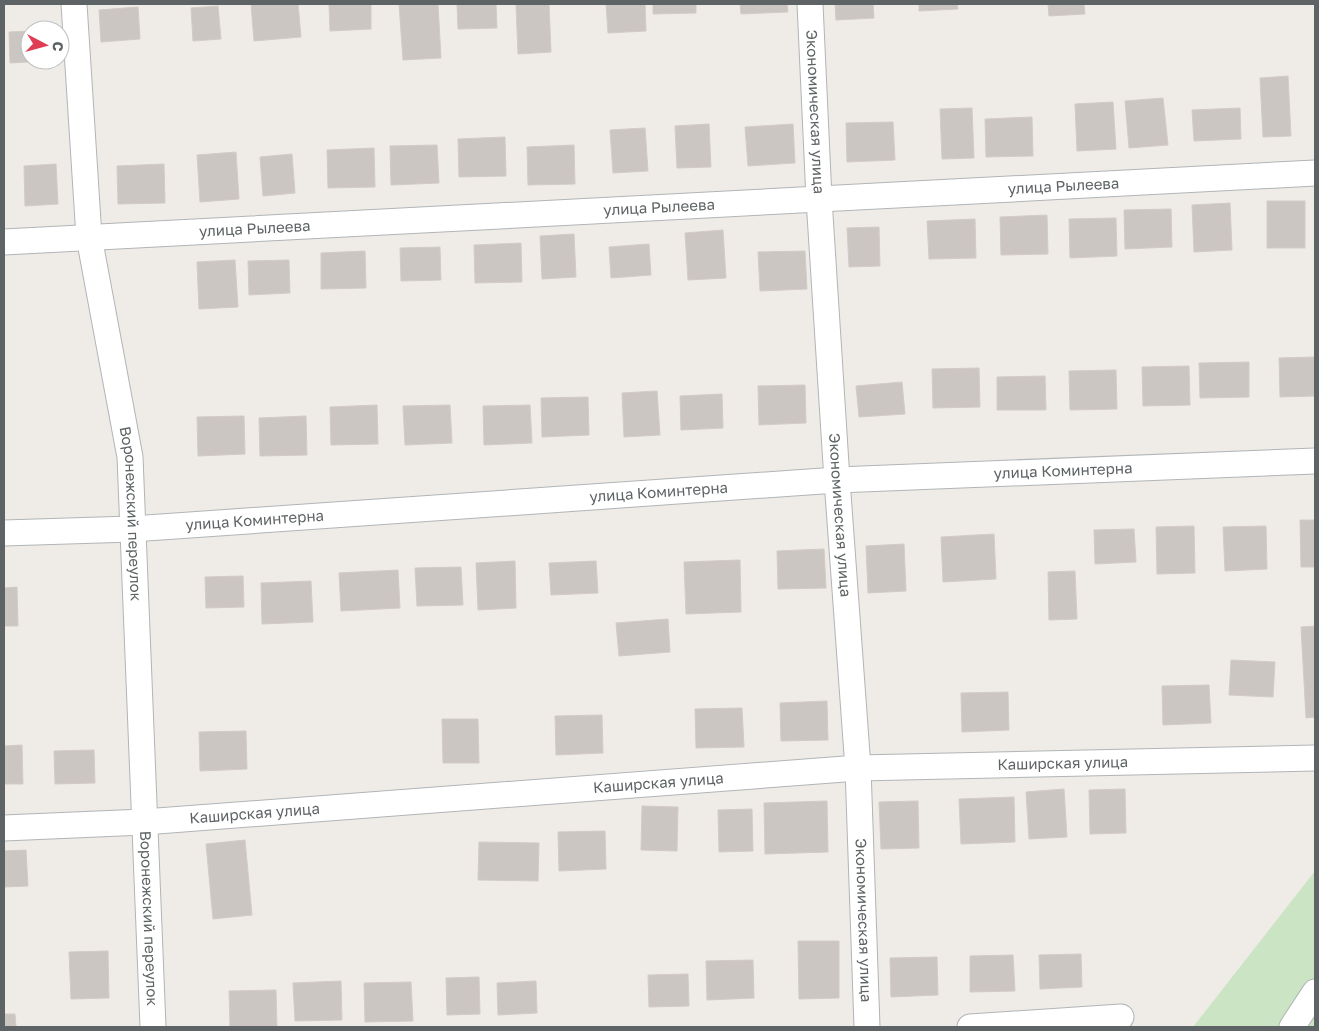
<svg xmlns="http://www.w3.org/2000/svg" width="1319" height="1031" viewBox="0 0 1319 1031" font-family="'Golos Text',sans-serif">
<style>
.green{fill:#cbe5c4}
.building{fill:#cbc6c2;stroke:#d3ccc5}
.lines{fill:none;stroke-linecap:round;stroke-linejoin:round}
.minor-casing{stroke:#b1b5b7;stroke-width:27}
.minor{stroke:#fff;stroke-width:25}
.labels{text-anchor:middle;stroke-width:4;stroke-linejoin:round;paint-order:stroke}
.street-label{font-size:15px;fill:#5e6365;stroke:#fff}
</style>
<rect width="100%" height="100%" fill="#efebe6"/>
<!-- green -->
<polygon class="green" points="1315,871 1315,1027 1193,1027"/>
<!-- building -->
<g class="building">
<polygon points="251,4 298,4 301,37 254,41"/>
<polygon points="329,4 371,4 371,29 330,31"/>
<polygon points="399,4 438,4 441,58 403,60"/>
<polygon points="457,4 496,4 497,28 458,29"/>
<polygon points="516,4 549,4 551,52 518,54"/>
<polygon points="606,4 645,4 646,31 608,33"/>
<polygon points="653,4 696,4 696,13 653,14"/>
<polygon points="740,4 787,4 788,12 741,14"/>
<polygon points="835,4 873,4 874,18 836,20"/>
<polygon points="919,4 957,4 958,9 919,11"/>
<polygon points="1048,4 1084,4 1085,14 1049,16"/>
<polygon points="218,6 221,39 193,41 191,8"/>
<polygon points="138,7 140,39 101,42 99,10"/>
<polygon points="30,31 30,60 47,60 47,61 10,63 9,32"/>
<polygon points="1288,76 1291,136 1263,137 1260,78"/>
<polygon points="1163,98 1168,145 1129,148 1125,101"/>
<polygon points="1113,102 1116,149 1077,151 1075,104"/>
<polygon points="972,108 974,158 942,159 940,109"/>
<polygon points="1240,108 1241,139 1194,141 1192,110"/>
<polygon points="1032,117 1033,156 986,157 985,119"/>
<polygon points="893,122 895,160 847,162 846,123"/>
<polygon points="709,124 711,167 677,168 675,126"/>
<polygon points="793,124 795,163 748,166 745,127"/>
<polygon points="645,128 648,171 613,173 610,130"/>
<polygon points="505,137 506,176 459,177 458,139"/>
<polygon points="437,145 439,183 391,185 390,146"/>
<polygon points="574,145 575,184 528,185 527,147"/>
<polygon points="374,148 375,187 328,188 327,150"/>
<polygon points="236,152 239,199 200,202 197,155"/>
<polygon points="292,154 295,193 263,196 260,157"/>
<polygon points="56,164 58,204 25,206 24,166"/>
<polygon points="164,164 165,203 118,204 117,166"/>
<rect x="1267" y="201" width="38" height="47"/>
<polygon points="1230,203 1232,250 1194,252 1192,205"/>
<polygon points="1171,209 1172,247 1125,249 1124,210"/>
<polygon points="1047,215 1048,254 1001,255 1000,217"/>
<polygon points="1116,218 1117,256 1070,258 1069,219"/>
<polygon points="975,219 976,258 929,259 927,221"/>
<polygon points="879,227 880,266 849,267 847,228"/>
<polygon points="723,230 726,278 688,280 685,233"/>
<polygon points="574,234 576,277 542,279 540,236"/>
<polygon points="521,243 522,282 475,283 474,245"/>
<polygon points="649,244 651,275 611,278 609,247"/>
<polygon points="440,247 441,280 401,281 400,248"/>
<polygon points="365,251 366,288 321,289 321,253"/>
<polygon points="805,251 807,289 760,291 758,252"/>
<polygon points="235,260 238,307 199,309 197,262"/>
<polygon points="289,260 290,293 249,295 248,261"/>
<polygon points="1315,357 1315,396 1280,397 1279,358"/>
<polygon points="1249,362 1249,397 1200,398 1199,363"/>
<polygon points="1189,366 1190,405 1143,406 1142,367"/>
<polygon points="979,368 980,407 933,408 932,369"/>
<polygon points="1116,370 1117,409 1070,410 1069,371"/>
<polygon points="1045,376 1046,410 997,410 997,377"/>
<polygon points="902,382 905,414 859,417 856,386"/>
<polygon points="805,385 806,423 759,425 758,386"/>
<polygon points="657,391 660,435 624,437 622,393"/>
<polygon points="722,394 723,428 681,430 680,396"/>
<polygon points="588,397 589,435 542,437 541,398"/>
<polygon points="377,405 378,444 331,445 330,407"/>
<polygon points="450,405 452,443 405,445 403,406"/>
<polygon points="530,405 532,443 484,445 483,406"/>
<polygon points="244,416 245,454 198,456 197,417"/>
<polygon points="306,416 307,455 260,456 259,418"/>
<polygon points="1300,520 1315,520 1315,567 1301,567"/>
<polygon points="1194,526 1195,573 1157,574 1156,527"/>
<polygon points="1266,526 1267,569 1225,571 1223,527"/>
<polygon points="1134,529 1136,562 1095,564 1094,530"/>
<polygon points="994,534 996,579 943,582 941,537"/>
<polygon points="904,544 906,591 868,593 866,546"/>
<polygon points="824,549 826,588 778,589 777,551"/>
<polygon points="740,560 741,612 686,614 684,562"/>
<polygon points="515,561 516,608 478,610 476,563"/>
<polygon points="596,561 598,593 551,595 549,563"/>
<polygon points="461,567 463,605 417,606 415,568"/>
<polygon points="398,570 400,608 341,611 339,573"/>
<polygon points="1075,571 1077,619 1049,620 1048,572"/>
<polygon points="243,576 244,607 206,608 205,577"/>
<polygon points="311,581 313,622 262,624 261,583"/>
<polygon points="17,587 18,626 4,626 4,588"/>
<polygon points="668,619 670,652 619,656 616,623"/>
<polygon points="1315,626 1315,717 1306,718 1301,627"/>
<polygon points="1231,660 1275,662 1273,697 1229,695"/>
<polygon points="1209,685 1211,723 1163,725 1162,686"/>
<polygon points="1008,692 1009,730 962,732 961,693"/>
<polygon points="827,701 828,740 781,741 780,703"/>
<polygon points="742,708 744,747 696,748 695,709"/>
<polygon points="602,715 603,753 556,755 555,716"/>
<polygon points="442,719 478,719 479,763 443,763"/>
<polygon points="246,731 247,769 200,771 199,732"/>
<polygon points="22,745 23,784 4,784 4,746"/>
<polygon points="94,750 95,783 55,784 54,751"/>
<polygon points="1064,789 1067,837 1029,839 1026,792"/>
<polygon points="1125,789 1126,833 1090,834 1089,790"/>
<polygon points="1014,797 1015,842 961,844 959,799"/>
<polygon points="827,801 828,852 765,854 764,803"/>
<polygon points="918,801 919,848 881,849 879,802"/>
<polygon points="642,806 678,807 677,851 641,850"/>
<polygon points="752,809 753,851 719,852 718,810"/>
<polygon points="605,831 606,869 559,871 558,832"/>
<polygon points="245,840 252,915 213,919 206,844"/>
<polygon points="479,842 539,843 538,881 478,880"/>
<polygon points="26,850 28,886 4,887 4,851"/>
<polygon points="798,941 839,941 839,998 799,999"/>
<polygon points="108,951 109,998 71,999 69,952"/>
<polygon points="1081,954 1082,987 1040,989 1039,955"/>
<polygon points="1013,955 1015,991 970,992 970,956"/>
<polygon points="937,957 938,995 891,997 890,958"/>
<polygon points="753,960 754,998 707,1000 706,961"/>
<polygon points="688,974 689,1006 649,1007 648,975"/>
<polygon points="479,977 480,1014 447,1015 446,978"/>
<polygon points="341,981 342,1020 295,1021 293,983"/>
<polygon points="536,981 537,1013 498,1015 497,983"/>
<polygon points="411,982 413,1021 365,1022 364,983"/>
<polygon points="276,990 277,1027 230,1027 229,991"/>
<polygon points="4,1014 15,1014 16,1027 4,1027"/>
</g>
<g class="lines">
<!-- minor casing -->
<g class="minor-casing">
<g id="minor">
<path id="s1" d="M 74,4 L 89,237 L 130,457 L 153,1027"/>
<path id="s2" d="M 810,4 L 819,199 L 837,480 L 858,768 L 867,1027"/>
<path id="s3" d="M 4,242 L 1315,173"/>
<path id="s4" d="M 4,533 L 132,529 L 837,480 L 1315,461"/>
<path id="s5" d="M 4,828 L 144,822 L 858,768 L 1315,758"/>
<polyline points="970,1027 1121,1017"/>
<polyline points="1292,1027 1315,992"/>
</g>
</g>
<!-- minor -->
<use href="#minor" class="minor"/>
</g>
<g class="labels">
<!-- street labels -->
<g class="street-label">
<text dy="5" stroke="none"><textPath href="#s2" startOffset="108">Экономическая улица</textPath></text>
<text dy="5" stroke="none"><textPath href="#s3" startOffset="1061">улица Рылеева</textPath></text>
<text dy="5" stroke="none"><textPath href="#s3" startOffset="656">улица Рылеева</textPath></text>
<text dy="5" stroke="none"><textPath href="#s3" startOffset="251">улица Рылеева</textPath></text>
<text dy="5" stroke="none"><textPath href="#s4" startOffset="1061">улица Коминтерна</textPath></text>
<text dy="5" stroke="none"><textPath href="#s4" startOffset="656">улица Коминтерна</textPath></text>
<text dy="5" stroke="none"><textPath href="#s1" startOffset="514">Воронежский переулок</textPath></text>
<text dy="5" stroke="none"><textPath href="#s2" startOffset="512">Экономическая улица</textPath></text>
<text dy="5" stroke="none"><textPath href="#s4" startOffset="251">улица Коминтерна</textPath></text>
<text dy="5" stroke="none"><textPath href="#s5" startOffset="1061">Каширская улица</textPath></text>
<text dy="5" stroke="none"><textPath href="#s5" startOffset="656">Каширская улица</textPath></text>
<text dy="5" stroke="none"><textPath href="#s5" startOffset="251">Каширская улица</textPath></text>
<text dy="5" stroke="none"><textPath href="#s1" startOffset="919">Воронежский переулок</textPath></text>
<text dy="5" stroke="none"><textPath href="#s2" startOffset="918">Экономическая улица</textPath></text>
</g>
</g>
<!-- border -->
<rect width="1319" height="1031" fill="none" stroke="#5e6365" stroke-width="10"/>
<!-- north arrow -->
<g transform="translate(45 45) rotate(96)"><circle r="24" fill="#ffffff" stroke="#bfc1c1"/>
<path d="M0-4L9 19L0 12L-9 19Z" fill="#df3d53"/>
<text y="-8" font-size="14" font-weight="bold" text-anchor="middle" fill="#5e6365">С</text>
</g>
</svg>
